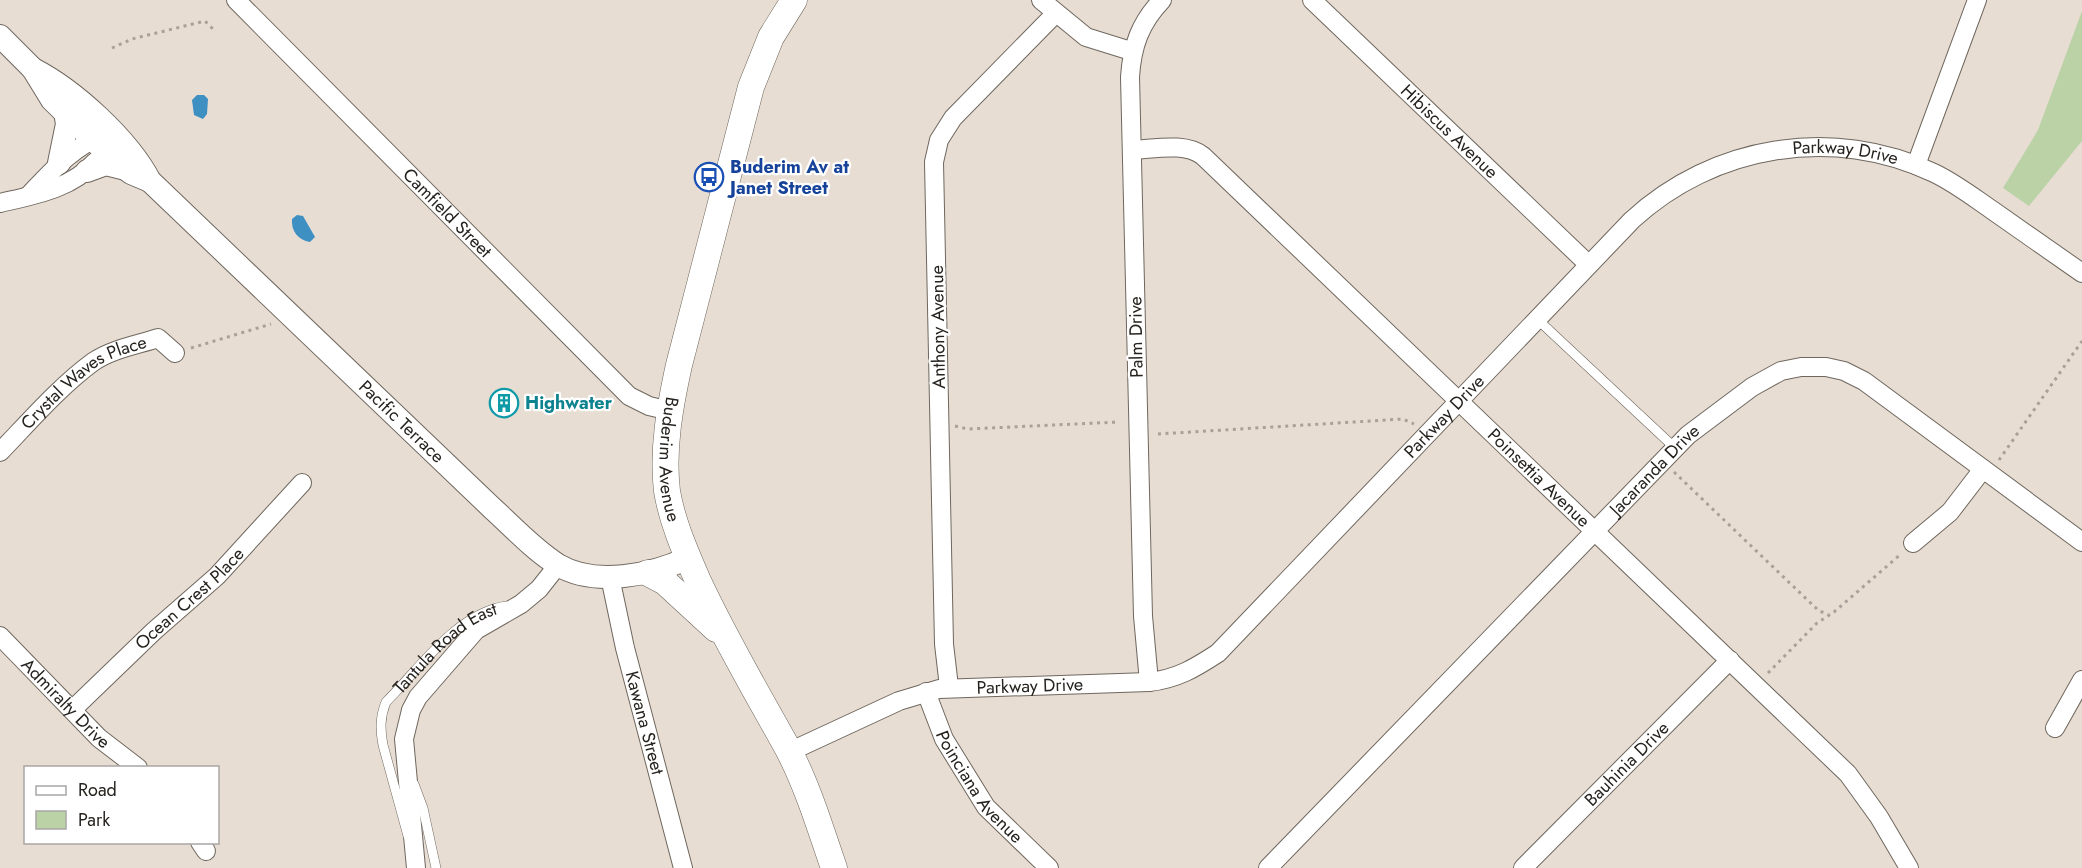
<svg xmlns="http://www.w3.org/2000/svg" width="2082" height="868" viewBox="0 0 2082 868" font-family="Jost,sans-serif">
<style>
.green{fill:#bad2a5}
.water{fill:#3e8fc2}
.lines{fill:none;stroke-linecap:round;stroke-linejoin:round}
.service-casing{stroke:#6f675e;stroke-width:10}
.minor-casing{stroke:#6f675e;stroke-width:20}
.tertiary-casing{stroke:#6f675e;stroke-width:24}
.secondary-casing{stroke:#6f675e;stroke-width:27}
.path{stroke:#a9a199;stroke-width:3;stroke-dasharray:3 4.5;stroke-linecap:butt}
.service{stroke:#fff;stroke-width:9}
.minor{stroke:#fff;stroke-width:18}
.tertiary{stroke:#fff;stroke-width:22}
.secondary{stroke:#fff;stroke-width:26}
.labels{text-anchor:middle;stroke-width:4.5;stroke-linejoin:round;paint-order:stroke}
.street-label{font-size:18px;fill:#26221e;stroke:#fff}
.transit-label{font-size:18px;font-weight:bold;fill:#164399;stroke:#fff;text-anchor:start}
.culture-label{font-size:18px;font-weight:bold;fill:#0d838f;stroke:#fff;text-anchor:start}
</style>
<rect width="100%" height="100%" fill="#e7ddd3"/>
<!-- green -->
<polygon class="green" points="2082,11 2082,141 2029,206 2003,188 2038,130"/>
<!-- water -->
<g class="water">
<polygon points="197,95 204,95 208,99 207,114 203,119 194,115 192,100"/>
<path d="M 297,215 L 303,216 L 315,237 L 310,242 C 298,240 291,231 292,219 Z"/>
</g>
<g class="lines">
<!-- service casing -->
<g class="service-casing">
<g id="service">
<polyline points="1536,318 1674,447"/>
<polyline points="414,784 423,808 436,868"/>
<path id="s1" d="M 408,836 L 383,745 C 380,729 380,717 386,702 C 420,668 456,614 506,606"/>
</g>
</g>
<!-- minor casing -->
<g class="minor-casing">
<g id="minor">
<path id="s2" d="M 236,0 L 629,396 L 649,406 L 670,411"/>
<polyline points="1041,0 1086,37 1131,51"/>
<path id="s3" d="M 1312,0 L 1588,264"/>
<path id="s4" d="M 1132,150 C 1155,149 1185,142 1203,156 L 1848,774 L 1879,817 L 1909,868"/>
<polyline points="1916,165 1977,0"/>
<path d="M 29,195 C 51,172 73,146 104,135"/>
<path d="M 0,203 C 34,195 71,189 95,162"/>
<path id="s5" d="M 0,452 C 29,422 59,387 93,362 C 112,349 137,345 158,338 L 175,353"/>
<polyline points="1913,543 1950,512 1983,469"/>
<path id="s6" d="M 610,577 L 625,648 L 683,868"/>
<path id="s7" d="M 0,636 L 99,738 L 138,768"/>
<path d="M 1149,682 L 1143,616 L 1130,77 C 1132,46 1140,23 1162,0"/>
<polyline points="949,687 944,644 934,162 939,140 953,118 1055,14"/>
<path id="s8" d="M 926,692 L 944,739 L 986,807 L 1049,868"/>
<path id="s9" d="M 72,710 L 154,631 L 217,576 L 302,483"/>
<polyline points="2055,728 2082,680"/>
<path id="s10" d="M 789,752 L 899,701 L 939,689 L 1149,682 C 1177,679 1195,668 1218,653 L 1632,220 C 1713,145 1834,125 1934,173 C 1955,183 1973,197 1992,210 C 2022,231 2052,252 2082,273"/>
<polyline points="200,842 206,851"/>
<polyline points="416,868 404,739 411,710 418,697 476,630 521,604 539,589 558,565"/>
<path id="s11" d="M 1268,868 L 1688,435 L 1752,387 L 1781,371 L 1801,367 L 1826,367 L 1844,371 L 1864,381 L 2082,542"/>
<path id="s12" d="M 1523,868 L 1730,660"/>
</g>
</g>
<!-- tertiary casing -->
<g class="tertiary-casing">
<g id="tertiary">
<polyline points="0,36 33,69 52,100 114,160 131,173 150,181"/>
<path id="s13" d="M 33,69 C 74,90 128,139 150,181 L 492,508 C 513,527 534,550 558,565 C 595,587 652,575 688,558"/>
<polyline points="59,163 67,124 65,112"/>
<polyline points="87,171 106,164 126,169"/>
</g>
</g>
<!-- secondary casing -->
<g class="secondary-casing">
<g id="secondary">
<path id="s14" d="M 794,0 L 771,37 L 751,87 L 679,365 C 670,406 662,449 667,491 C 672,522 686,553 698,581 C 725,639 757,693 788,749 C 808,787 820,828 834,868"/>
<polyline points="648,573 665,582 716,629"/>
</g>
</g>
<!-- path -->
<g class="path">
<polyline points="112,48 132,39 205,21 215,31"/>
<polyline points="191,348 271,324"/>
<polyline points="955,426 968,429 1118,422"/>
<polyline points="1158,434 1403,419 1414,424"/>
<polyline points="1999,460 2082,341"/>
<polyline points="1674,472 1819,611 1828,614"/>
<polyline points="1768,673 1817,623 1834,612 1901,554"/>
</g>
<!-- service -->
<use href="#service" class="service"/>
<!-- minor -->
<use href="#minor" class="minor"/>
<!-- tertiary -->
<use href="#tertiary" class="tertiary"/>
<!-- secondary -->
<use href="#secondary" class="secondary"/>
</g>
<!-- icons -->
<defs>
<g id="bus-ring" transform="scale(1.5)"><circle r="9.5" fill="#fff" stroke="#1a4fb4" stroke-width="1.5"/><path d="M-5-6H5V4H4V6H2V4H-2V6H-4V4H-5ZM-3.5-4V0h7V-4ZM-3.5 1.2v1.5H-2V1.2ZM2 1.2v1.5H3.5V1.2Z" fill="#1a4fb4"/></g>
<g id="building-ring" transform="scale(1.5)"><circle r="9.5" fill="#fff" stroke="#0f9aa8" stroke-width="1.5"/><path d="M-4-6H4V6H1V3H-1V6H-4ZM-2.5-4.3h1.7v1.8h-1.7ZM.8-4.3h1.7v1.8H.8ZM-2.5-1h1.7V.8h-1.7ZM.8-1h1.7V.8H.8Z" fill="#0f9aa8"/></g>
</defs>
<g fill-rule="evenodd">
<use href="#bus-ring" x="709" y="177"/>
<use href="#building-ring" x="504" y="403"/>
</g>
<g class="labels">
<!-- street labels -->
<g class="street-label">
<text dy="6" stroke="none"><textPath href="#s3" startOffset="190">Hibiscus Avenue</textPath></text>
<text dy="6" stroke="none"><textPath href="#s10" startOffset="1280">Parkway Drive</textPath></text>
<text dy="6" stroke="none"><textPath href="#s2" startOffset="300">Camfield Street</textPath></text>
<text transform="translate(938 327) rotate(-91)" y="6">Anthony Avenue</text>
<text transform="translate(1136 337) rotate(-91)" y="6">Palm Drive</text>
<text dy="6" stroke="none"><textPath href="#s5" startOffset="111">Crystal Waves Place</textPath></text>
<text dy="6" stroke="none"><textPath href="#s10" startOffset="776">Parkway Drive</textPath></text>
<text dy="6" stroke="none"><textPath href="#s13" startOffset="512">Pacific Terrace</textPath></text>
<text dy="6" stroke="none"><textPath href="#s14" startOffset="480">Buderim Avenue</textPath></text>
<text dy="6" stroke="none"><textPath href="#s11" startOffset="555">Jacaranda Drive</textPath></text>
<text dy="6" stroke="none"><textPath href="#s4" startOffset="538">Poinsettia Avenue</textPath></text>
<text dy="6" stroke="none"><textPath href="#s9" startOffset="162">Ocean Crest Place</textPath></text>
<text dy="6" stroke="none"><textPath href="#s1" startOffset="219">Tantula Road East</textPath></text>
<text dy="6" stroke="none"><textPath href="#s10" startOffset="254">Parkway Drive</textPath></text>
<text dy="6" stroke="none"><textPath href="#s7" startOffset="94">Admiralty Drive</textPath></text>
<text dy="6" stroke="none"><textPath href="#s6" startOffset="150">Kawana Street</textPath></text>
<text dy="6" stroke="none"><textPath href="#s12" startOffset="147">Bauhinia Drive</textPath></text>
<text dy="6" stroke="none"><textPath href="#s8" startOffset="110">Poinciana Avenue</textPath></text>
</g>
<!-- transit labels -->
<g class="transit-label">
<text x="730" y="173">Buderim Av at<tspan x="730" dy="21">Janet Street</tspan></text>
</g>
<!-- culture labels -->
<g class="culture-label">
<text x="525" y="409">Highwater</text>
</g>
</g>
<!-- legend -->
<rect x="24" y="766" width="195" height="78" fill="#ffffff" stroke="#a8a7a5" stroke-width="1.5"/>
<rect x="36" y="786" width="30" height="9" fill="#ffffff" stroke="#a8a7a5" stroke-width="1.5"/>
<text x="78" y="796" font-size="18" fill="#26221e">Road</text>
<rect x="36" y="811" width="30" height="18" fill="#bad2a5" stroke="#a8a7a5" stroke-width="1.5"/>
<text x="78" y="826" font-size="18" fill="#26221e">Park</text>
</svg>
